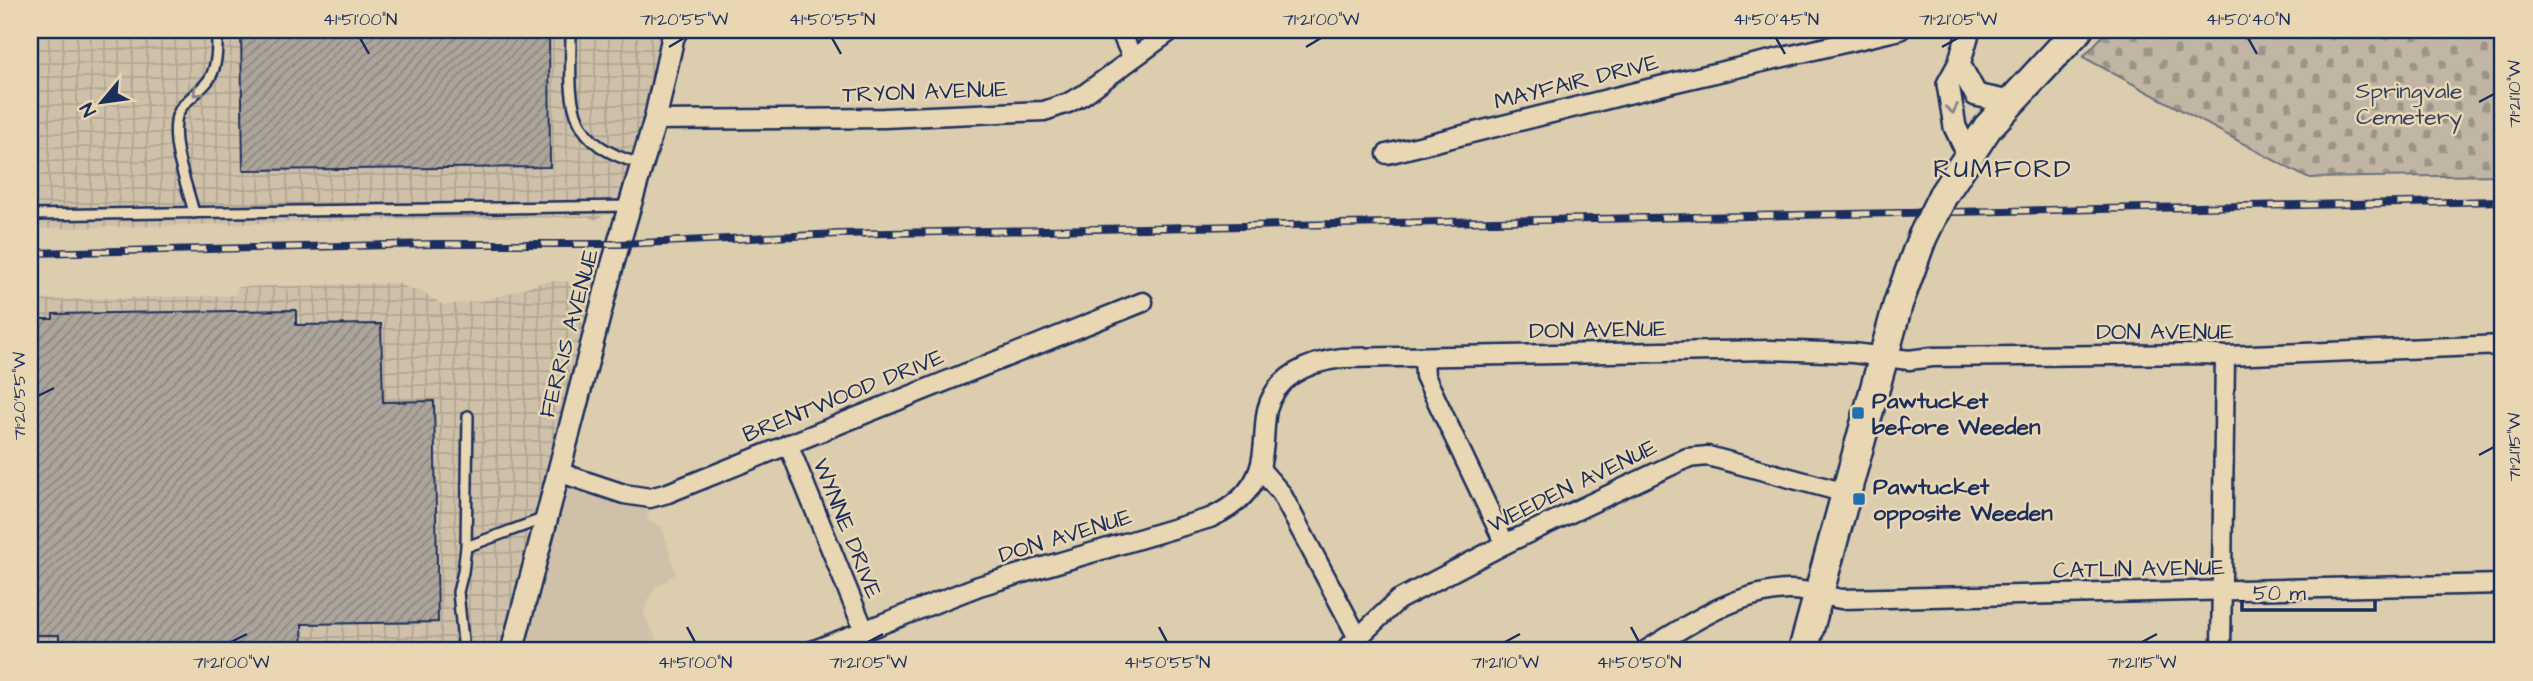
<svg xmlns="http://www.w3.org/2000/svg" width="2533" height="681" viewBox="0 0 2533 681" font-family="'Architects Daughter',sans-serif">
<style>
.built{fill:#cfc1a9}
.industrial{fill:url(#industrial-grid)}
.cemetery{fill:url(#cemetery-stones);stroke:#6e7280;stroke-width:2}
.building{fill:url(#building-hatch);stroke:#1b2f5e;stroke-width:2}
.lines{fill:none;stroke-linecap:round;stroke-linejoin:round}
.service-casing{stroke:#1b2f5e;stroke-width:14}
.minor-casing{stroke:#1b2f5e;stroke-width:23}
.tertiary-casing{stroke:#1b2f5e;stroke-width:26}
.primary-casing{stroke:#1b2f5e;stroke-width:33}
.service{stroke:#e9d7b4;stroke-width:9}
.minor{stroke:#e9d7b4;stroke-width:18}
.tertiary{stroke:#e9d7b4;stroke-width:21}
.primary{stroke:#e9d7b4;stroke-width:28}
.rail-casing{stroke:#1b2f5e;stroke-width:8}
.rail{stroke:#e9d7b4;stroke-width:5;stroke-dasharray:16;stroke-linecap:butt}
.primary-bridge-casing{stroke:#1b2f5e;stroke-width:33;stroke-linecap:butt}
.primary-bridge{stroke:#e9d7b4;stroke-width:28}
.oneway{stroke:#828389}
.ticks{fill:none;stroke:#1b2f5e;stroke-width:2.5}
.poi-dot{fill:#1f6fb2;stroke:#e9d7b4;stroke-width:2.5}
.labels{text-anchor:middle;stroke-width:5;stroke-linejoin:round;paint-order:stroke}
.street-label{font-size:23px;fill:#1b2f5e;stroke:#e9d7b4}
.park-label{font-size:23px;fill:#344368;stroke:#e9d7b4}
.poi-label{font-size:23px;font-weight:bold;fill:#1b2f5e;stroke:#e9d7b4;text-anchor:start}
.quarter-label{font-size:26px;letter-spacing:2px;fill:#1b2f5e;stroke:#e9d7b4}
.neatline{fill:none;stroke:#1b2f5e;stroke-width:2.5}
.ticks-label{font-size:18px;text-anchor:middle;fill:#1b2f5e}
</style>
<defs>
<pattern id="industrial-grid" width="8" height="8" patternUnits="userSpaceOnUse" patternTransform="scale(1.75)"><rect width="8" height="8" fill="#cfc1a9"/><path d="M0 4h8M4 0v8" fill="none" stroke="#b1a694"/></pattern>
<pattern id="cemetery-stones" width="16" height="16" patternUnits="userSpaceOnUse" patternTransform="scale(1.75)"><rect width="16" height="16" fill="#c0b6a3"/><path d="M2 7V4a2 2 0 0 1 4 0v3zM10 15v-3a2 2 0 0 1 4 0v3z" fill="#9b9488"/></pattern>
<pattern id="building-hatch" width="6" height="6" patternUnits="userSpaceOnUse" patternTransform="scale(1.75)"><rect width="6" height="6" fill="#ada59b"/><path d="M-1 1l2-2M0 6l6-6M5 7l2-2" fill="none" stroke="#8c8782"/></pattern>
</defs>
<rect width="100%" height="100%" fill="#ddcdaf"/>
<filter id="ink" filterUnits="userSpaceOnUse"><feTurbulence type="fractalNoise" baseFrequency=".0143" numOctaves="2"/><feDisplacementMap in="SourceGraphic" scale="14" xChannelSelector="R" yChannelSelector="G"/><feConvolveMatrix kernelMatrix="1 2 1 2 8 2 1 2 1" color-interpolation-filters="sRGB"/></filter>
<g filter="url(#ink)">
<!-- built -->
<polygon class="built" points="565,470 645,493 650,510 647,520 662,527 676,574 655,588 647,603 644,614 656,639 644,651 510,651"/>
<!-- industrial -->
<g class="industrial">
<polygon points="30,30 688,30 632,212 604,215 595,220 589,217 472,218 30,229"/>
<polygon points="609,280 510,651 30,651 30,300 235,295 238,287 398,283 411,290 420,290 443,305 486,300 546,281 565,281 582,285"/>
</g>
<!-- cemetery -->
<polygon class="cemetery" points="2108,30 2503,30 2503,175 2307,178 2083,57"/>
<!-- building -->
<g class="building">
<polygon points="241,30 549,30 550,167 243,170"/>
<polygon points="296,310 296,325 381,324 383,402 434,401 438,622 302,624 303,651 59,651 59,635 30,635 30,319 53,319 53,314"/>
</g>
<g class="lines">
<!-- service casing -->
<g class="service-casing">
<g id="service">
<path d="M 571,30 C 571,99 561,142 641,164"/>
<path d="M 194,213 C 187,184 172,150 176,121 C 178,102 201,93 210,78 C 218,64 217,45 217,30"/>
<polyline points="30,215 629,206"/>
<polyline points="466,547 468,416"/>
<polyline points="464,651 458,592 463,572 466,547 545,518"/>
</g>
</g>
<!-- minor casing -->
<g class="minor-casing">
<g id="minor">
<polyline points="1120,30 1132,57"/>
<polyline points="655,120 884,118 1044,111 1068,103 1083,95 1172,30"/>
<polyline points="1387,154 1676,82 1900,30"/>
<polyline points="1424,357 1425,376 1505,544"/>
<polyline points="788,444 864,630"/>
<polyline points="1260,469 1281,493 1365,651"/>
<polyline points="558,472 624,494 650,498 668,493 1143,302"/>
<path d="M 812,651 L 979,586 L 1210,518 C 1232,508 1251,494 1259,470 C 1266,451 1263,429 1267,410 C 1276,375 1310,362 1342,358 L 1770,350 L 1853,353 L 1909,360 L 1932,357 L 2206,354 L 2225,356 L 2503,345"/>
<polyline points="1344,651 1398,600 1505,544 1687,458 1708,456 1846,493"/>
<path d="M 1645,651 C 1688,625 1735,592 1788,590 C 1805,589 1824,596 1841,599 L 2503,584"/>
<polyline points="2221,651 2225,356"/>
</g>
</g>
<!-- tertiary casing -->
<g class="tertiary-casing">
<g id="tertiary">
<polyline points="1959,64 1976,95 2009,102"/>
<polyline points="1968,154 1955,127 1948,84 1959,64 1969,30"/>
<polyline points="512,651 613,263 655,120 673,37 677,30"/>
</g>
</g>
<!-- primary casing -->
<g class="primary-casing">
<g id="primary">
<polyline points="1943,195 1988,127 2078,30"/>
<polyline points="1803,651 1898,304 1922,238"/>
</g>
</g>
<!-- service -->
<use href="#service" class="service"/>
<!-- minor -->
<use href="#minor" class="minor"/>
<!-- tertiary -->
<use href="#tertiary" class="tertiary"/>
<!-- primary -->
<use href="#primary" class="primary"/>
<!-- rail casing -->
<g class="rail-casing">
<polyline id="rail" points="30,253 435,244 619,244 839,234 2503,201"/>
</g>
<!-- rail -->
<use href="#rail" class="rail"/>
<!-- primary-bridge casing -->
<g class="primary-bridge-casing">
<polyline id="primary-bridge" points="1922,238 1943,195"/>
</g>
<!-- primary-bridge -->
<use href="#primary-bridge" class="primary-bridge"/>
</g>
<!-- one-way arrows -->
<defs><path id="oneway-chevron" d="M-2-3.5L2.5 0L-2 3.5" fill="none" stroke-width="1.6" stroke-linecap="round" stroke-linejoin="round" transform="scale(1.75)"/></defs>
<g class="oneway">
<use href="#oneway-chevron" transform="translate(197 92) rotate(135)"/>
<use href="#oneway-chevron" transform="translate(1952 109) rotate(79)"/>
</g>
</g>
<!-- ticks -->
<path class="ticks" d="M 360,38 L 369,54M 832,38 L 841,54M 1776,38 L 1785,54M 2248,38 L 2257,54M 669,47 L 684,38M 1306,47 L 1321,38M 1942,47 L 1958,38M 2479,102 L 2494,94M 38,396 L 54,388M 2479,455 L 2494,447M 687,627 L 695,642M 1159,627 L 1167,642M 1631,627 L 1639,642M 231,642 L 247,634M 868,642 L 883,634M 1505,642 L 1520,634M 2142,642 L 2157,634"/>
<!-- markers -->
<g class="poi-dot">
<rect x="1851" y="406" width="14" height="14" rx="3.5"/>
<rect x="1852" y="492" width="14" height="14" rx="3.5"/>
</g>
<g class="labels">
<!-- street labels -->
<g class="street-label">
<text transform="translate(1576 81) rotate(-14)" y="8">MAYFAIR DRIVE</text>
<text transform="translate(925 91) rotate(-2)" y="8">TRYON AVENUE</text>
<text transform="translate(1598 329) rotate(-1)" y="8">DON AVENUE</text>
<text x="2165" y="339">DON AVENUE</text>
<text transform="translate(568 333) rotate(-75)" y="8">FERRIS AVENUE</text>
<text transform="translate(843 395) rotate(-22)" y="8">BRENTWOOD DRIVE</text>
<text transform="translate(1572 485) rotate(-26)" y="8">WEEDEN AVENUE</text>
<text transform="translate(848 528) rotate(68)" y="8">WYNNE DRIVE</text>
<text transform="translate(1065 535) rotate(-17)" y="8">DON AVENUE</text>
<text transform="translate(2139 568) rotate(-1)" y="8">CATLIN AVENUE</text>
</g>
<!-- park labels -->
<g class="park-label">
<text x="2409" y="98">Springvale<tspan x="2409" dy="26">Cemetery</tspan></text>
</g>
<!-- poi labels -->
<g class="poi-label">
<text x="1872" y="408">Pawtucket<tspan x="1872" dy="26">before Weeden</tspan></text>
<text x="1873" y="494">Pawtucket<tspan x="1873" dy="26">opposite Weeden</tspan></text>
</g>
<!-- quarter labels -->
<g class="quarter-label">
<text x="2003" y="177">RUMFORD</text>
</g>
</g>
<!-- margin -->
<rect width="2533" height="681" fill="none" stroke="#e9d7b4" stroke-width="77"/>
<!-- north arrow -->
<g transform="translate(102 102) rotate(241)" stroke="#e9d7b4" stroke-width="5" paint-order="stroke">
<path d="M0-5L12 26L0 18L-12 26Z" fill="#1b2f5e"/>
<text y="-10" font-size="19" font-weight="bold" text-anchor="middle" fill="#1b2f5e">N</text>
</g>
<!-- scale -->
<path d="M2242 600v10h133v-10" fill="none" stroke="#1b2f5e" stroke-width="3.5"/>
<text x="2253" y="600" font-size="21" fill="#1b2f5e" stroke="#e9d7b4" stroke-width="5" paint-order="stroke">50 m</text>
<rect x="38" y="38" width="2456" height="604" class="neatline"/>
<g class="ticks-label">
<text x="360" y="25">41°51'00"N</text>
<text x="684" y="25">71°20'55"W</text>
<text x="832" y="25">41°50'55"N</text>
<text x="1321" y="25">71°21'00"W</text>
<text x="1776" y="25">41°50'45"N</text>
<text x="1958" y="25">71°21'05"W</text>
<text x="2248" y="25">41°50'40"N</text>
<text transform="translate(2514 94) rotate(-90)" y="6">71°21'10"W</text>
<text transform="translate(19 396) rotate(-90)" y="6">71°20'55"W</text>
<text transform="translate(2514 447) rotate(-90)" y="6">71°21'15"W</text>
<text x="231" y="668">71°21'00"W</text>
<text x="695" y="668">41°51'00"N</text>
<text x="868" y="668">71°21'05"W</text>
<text x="1167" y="668">41°50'55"N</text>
<text x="1505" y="668">71°21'10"W</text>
<text x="1639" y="668">41°50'50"N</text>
<text x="2142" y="668">71°21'15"W</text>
</g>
</svg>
